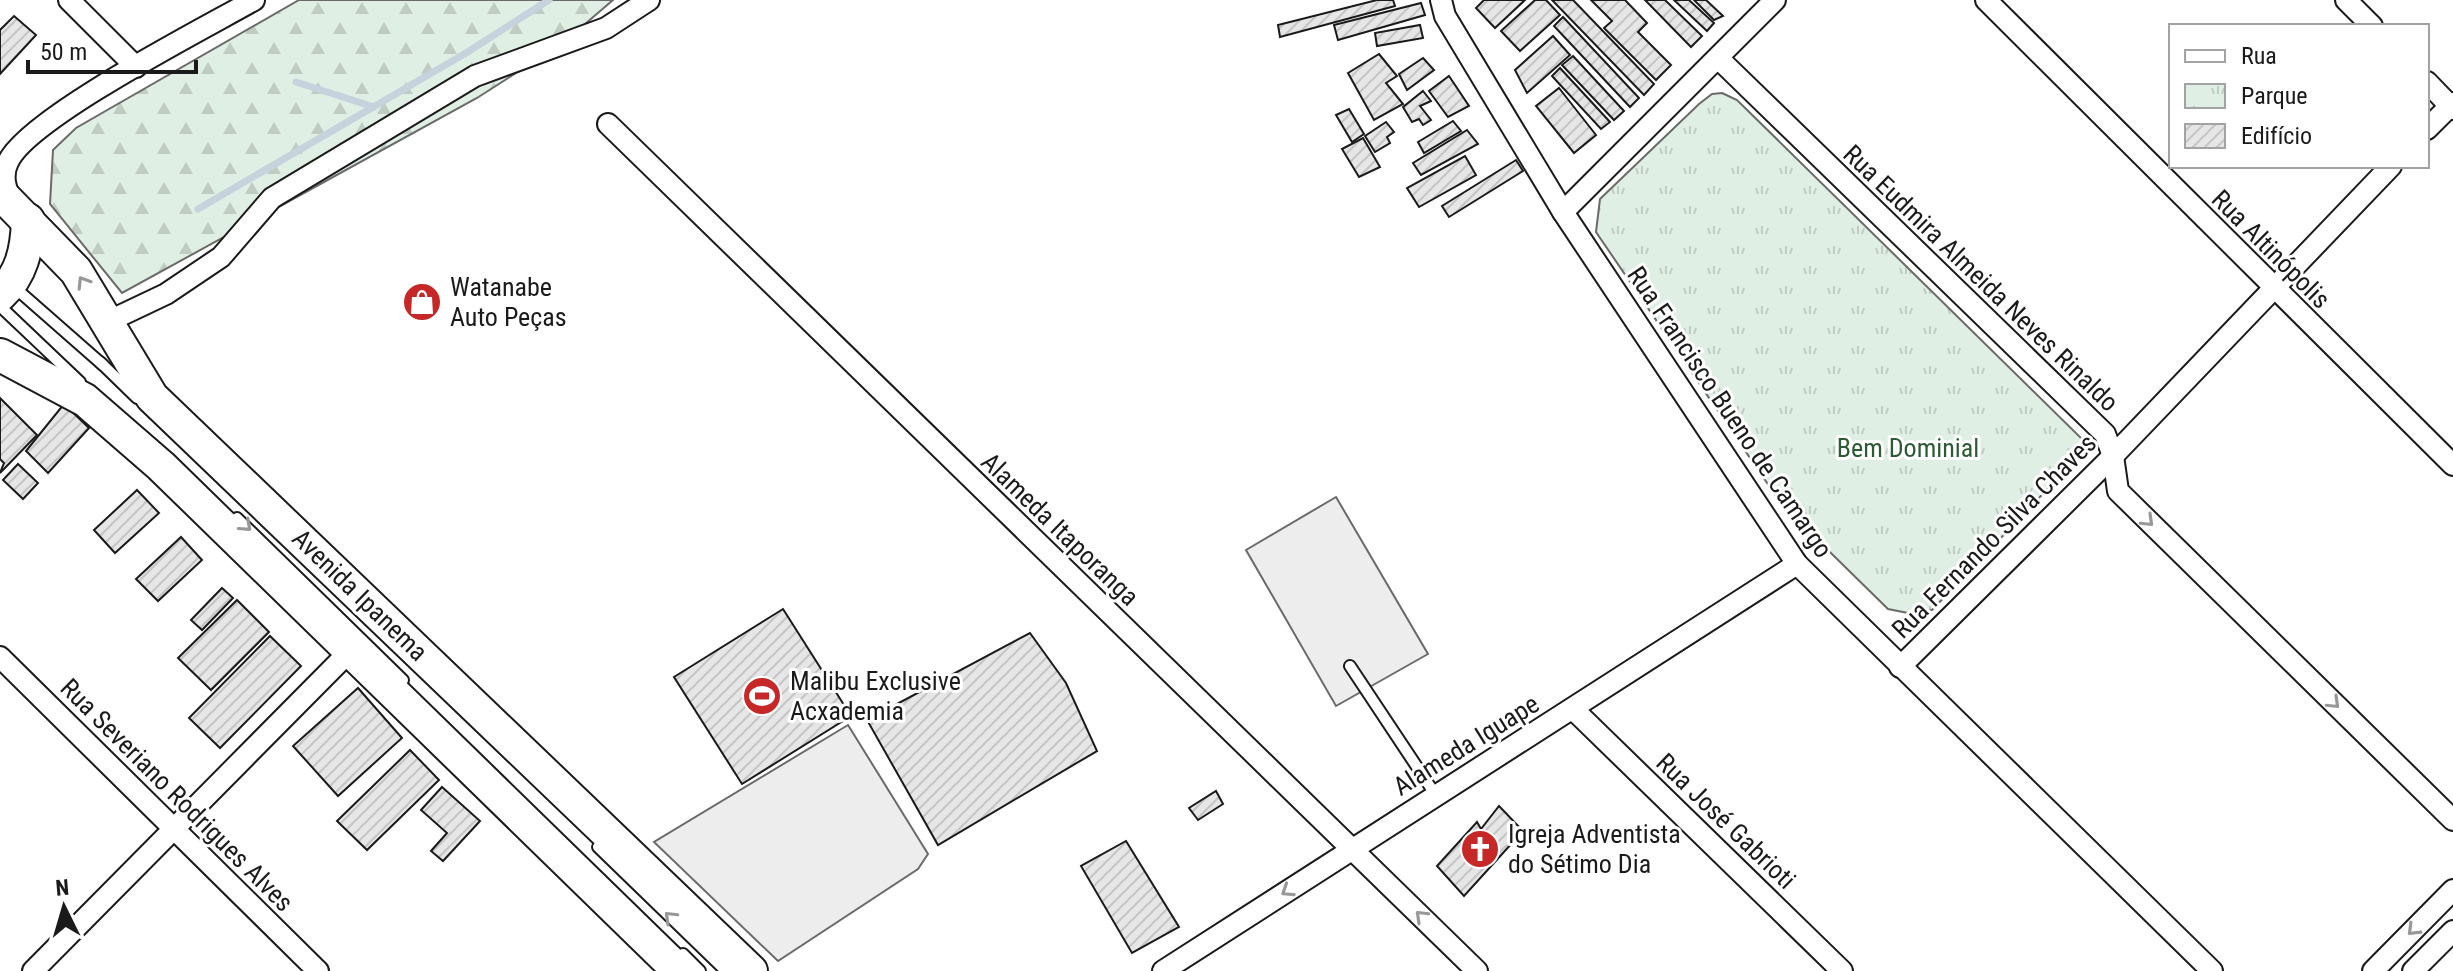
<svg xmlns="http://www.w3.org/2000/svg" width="2453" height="971" viewBox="0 0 2453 971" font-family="'Roboto Condensed',sans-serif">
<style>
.forest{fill:url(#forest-firs);stroke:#6a6a6a;stroke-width:2}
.park{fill:url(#park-tufts);stroke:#6a6a6a;stroke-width:2}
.parking{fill:#ededed;stroke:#6a6a6a;stroke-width:2}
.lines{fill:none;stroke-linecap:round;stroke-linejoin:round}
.stream{stroke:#c6d2dc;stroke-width:7}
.building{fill:url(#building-hatch);stroke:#1a1a1a;stroke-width:2}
.lane-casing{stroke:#1a1a1a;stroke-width:14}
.street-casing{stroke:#1a1a1a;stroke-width:24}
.primary-casing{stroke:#1a1a1a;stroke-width:36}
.lane{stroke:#fff;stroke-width:10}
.street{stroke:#fff;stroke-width:20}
.primary{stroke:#fff;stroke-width:32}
.oneway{stroke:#989898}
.labels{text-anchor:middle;stroke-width:6;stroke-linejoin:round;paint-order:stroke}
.street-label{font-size:26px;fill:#1a1a1a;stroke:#fff}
.poi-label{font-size:26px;fill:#1a1a1a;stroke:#fff;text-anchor:start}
.park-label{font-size:26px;fill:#2b5a34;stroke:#fff}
</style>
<defs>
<pattern id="forest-firs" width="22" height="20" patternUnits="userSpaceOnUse" patternTransform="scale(2)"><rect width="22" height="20" fill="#e0efe3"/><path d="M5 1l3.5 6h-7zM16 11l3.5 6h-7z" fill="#c0ccc2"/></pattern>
<pattern id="park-tufts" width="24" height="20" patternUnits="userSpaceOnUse" patternTransform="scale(2)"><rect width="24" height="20" fill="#e0efe3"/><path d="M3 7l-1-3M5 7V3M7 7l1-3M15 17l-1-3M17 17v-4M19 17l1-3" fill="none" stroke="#c0ccc2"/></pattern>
<pattern id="building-hatch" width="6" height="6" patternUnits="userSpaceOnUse" patternTransform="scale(2)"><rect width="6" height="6" fill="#e6e6e6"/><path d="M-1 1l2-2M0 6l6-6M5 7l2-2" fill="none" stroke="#c5c5c5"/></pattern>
</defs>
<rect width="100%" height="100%" fill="#fff"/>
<!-- forest -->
<polygon class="forest" points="299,0 613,0 563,43 477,98 122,293 50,204 53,150 76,128"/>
<!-- park -->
<polygon class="park" points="1722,93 1737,100 2083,440 2079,456 1932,610 1913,614 1888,609 1782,505 1596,232 1600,199 1699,104 1712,94"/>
<!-- parking -->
<g class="parking">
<polygon points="1336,497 1428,654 1336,706 1246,550"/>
<polygon points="848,725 928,854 918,869 778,961 654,842"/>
</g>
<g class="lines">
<!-- stream -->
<g class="stream">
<polyline points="296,82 374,107"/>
<polyline points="198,209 466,53 549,0"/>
</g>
</g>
<!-- building -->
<g class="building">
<polygon points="1377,0 1393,0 1395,6 1280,37 1278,25"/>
<polygon points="1484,0 1525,0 1495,28 1476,8"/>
<polygon points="1535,0 1546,0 1560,15 1520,51 1501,31"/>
<polygon points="1552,0 1573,0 1654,84 1644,95"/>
<polygon points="1591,0 1625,0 1647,23 1638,32 1671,65 1656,80 1604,28 1612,21"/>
<polygon points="1645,0 1665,0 1702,36 1691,47"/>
<polygon points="1674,0 1689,0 1714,23 1707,31"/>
<polygon points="1694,0 1706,0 1723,16 1714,20"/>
<polygon points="1421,3 1425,15 1338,40 1334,25"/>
<polygon points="14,16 36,35 0,74 0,30"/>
<polygon points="1563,17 1639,98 1630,107 1554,26"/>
<polygon points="1420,25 1423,38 1377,46 1375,33"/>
<polygon points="1553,36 1570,55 1527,93 1515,70"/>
<polygon points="1379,54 1397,76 1386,83 1403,104 1374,120 1348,73"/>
<polygon points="1573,56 1624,111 1614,120 1562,65"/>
<polygon points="1423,58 1434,70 1407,90 1399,74"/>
<polygon points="1560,68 1610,122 1601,129 1552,76"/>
<polygon points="1449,76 1469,106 1448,117 1429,91"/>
<polygon points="1559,88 1596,135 1574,153 1536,106"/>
<polygon points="1423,91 1431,101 1420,106 1431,120 1423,125 1419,119 1412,122 1403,107"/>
<polygon points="1349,109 1364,134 1352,142 1336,115"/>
<polygon points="1453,121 1461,131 1424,153 1418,142"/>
<polygon points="1386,122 1394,132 1387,137 1390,143 1375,152 1365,136"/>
<polygon points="1467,130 1478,144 1421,175 1413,163"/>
<polygon points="1363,138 1380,167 1359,177 1342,149"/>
<polygon points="1465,156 1476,175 1419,207 1407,188"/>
<polygon points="1516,160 1523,171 1449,217 1442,206"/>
<polygon points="0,398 37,435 0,473 4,463 0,459"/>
<polygon points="64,404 89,428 48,473 26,451"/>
<polygon points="18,464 38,483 23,499 3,480"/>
<polygon points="137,490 159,513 115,553 94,530"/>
<polygon points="181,537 202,560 158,601 136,579"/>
<polygon points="222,588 233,598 202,630 191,620"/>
<polygon points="237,600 269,632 211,690 178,658"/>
<polygon points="783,609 851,716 742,784 674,677"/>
<polygon points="1030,633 1066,683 1097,751 938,845 867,720"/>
<polygon points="270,636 301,666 220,748 189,718"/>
<polygon points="358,688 402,738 338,796 293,746"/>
<polygon points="410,750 439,780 367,850 337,821"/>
<polygon points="442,787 480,821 443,861 431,851 447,833 421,810"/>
<polygon points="1216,791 1223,804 1198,820 1189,808"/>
<polygon points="1499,806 1523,831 1464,896 1437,866 1477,822 1481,829"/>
<polygon points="1126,841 1179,927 1132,953 1081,866"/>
</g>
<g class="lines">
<!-- lane casing -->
<g class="lane-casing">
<g id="lane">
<polyline points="13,286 103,365"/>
<polyline points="0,306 80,382"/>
<polyline points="100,362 137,398"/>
<polyline points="237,518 403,680"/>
<polyline points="1350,666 1435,794"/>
<polyline points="598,847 726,971"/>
<polyline points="683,954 700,971"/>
</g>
</g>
<!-- street casing -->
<g class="street-casing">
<g id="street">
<polyline points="69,0 136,67"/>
<polyline points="1441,0 1445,16 1563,212 1797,564 2212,971"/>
<polyline points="1986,0 2453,465"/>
<polyline points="2346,0 2372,26"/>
<polyline points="1718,58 2105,434 2113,456 2118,491 2453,820"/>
<polyline points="2427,82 2453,109"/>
<polyline points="608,124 1477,971"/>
<polyline points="2427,129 2453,103"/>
<path d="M 12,203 C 6,190 1,176 8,162 C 28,118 205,28 254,0"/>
<polyline points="1563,212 1775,0"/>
<polyline points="107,322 166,294 221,257 272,198 475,76 606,28 649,0"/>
<polyline points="0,657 318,971"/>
<polyline points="1900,667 2113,456 2391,166"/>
<polyline points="1573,709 1842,971"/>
<polyline points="33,971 350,651"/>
<polyline points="1163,971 1797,564"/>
<polyline points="2373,971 2453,890"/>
<polyline points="2413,971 2453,931"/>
</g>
</g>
<!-- primary casing -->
<g class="primary-casing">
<g id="primary">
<polyline points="0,193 76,271 152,397 751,971"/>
<path d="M 0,295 C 22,274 27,250 28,220"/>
<polyline points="0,355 85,400 161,466 679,971"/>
</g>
</g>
<!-- lane -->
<use href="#lane" class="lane"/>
<!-- street -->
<use href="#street" class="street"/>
<!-- primary -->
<use href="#primary" class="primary"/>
</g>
<!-- one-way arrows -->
<defs><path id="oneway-chevron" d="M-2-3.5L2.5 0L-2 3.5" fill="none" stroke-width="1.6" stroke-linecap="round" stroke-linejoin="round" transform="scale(2)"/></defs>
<g class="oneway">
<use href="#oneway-chevron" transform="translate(83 282) rotate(-122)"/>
<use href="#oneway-chevron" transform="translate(2148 521) rotate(44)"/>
<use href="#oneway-chevron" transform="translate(246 526) rotate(42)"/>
<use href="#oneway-chevron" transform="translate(2334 703) rotate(44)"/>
<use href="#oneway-chevron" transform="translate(1287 891) rotate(147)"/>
<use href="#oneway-chevron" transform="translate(1421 916) rotate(-136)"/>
<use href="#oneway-chevron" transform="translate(670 917) rotate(-136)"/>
<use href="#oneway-chevron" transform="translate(2413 930) rotate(135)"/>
</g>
<!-- icons -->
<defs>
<g id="shop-disc" transform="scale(2)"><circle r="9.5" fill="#c62828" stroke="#fff"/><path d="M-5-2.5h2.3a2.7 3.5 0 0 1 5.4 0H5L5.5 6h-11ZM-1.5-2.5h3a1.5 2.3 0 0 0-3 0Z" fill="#fff"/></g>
<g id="stadium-disc" transform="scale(2)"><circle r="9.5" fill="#c62828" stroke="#fff"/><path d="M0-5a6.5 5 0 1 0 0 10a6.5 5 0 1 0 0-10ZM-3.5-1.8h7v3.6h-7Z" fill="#fff"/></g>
<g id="church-disc" transform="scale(2)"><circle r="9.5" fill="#c62828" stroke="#fff"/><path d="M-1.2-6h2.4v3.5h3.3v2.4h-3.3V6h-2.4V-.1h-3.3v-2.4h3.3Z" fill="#fff"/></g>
</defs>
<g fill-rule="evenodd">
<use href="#shop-disc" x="422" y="302"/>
<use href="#stadium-disc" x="762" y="696"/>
<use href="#church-disc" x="1480" y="849"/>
</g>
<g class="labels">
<!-- street labels -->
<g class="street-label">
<text transform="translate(2271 249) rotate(45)" y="9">Rua Altinópolis</text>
<text transform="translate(1981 278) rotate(44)" y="9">Rua Eudmira Almeida Neves Rinaldo</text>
<text transform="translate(1730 412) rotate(56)" y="9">Rua Francisco Bueno de Camargo</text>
<text transform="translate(1060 529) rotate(44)" y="9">Alameda Itaporanga</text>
<text transform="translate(1994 536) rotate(-45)" y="9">Rua Fernando Silva Chaves</text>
<text transform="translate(360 595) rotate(44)" y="9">Avenida Ipanema</text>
<text transform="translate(1466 745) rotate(-32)" y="9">Alameda Iguape</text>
<text transform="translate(177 795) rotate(45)" y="9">Rua Severiano Rodrigues Alves</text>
<text transform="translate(1726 821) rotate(44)" y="9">Rua José Gabrioti</text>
</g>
<!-- poi labels -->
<g class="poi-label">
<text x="450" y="296">Watanabe<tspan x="450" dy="30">Auto Peças</tspan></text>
<text x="790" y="690">Malibu Exclusive<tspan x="790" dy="30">Acxademia</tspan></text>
<text x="1508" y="843">Igreja Adventista<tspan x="1508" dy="30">do Sétimo Dia</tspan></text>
</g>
<!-- park labels -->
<g class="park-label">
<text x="1908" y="457">Bem Dominial</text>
</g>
</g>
<!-- legend -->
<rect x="2169" y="24" width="260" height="144" fill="#ffffff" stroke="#a3a3a3" stroke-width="2"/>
<rect x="2185" y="50" width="40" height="12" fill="#ffffff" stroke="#a3a3a3" stroke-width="2"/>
<text x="2241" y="64" font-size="24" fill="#1a1a1a">Rua</text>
<rect x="2185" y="84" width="40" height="24" fill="url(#park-tufts)" stroke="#a3a3a3" stroke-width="2"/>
<text x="2241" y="104" font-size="24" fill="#1a1a1a">Parque</text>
<rect x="2185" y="124" width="40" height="24" fill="url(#building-hatch)" stroke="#a3a3a3" stroke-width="2"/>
<text x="2241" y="144" font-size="24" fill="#1a1a1a">Edifício</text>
<!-- north arrow -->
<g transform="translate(64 907) rotate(355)" stroke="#ffffff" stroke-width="6" paint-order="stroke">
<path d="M0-6L14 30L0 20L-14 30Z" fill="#1a1a1a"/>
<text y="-12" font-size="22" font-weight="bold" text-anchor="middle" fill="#1a1a1a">N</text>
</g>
<!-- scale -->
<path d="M28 60v12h168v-12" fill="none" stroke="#1a1a1a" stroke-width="4"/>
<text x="40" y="60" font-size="24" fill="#1a1a1a" stroke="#ffffff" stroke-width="6" paint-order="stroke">50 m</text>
</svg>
